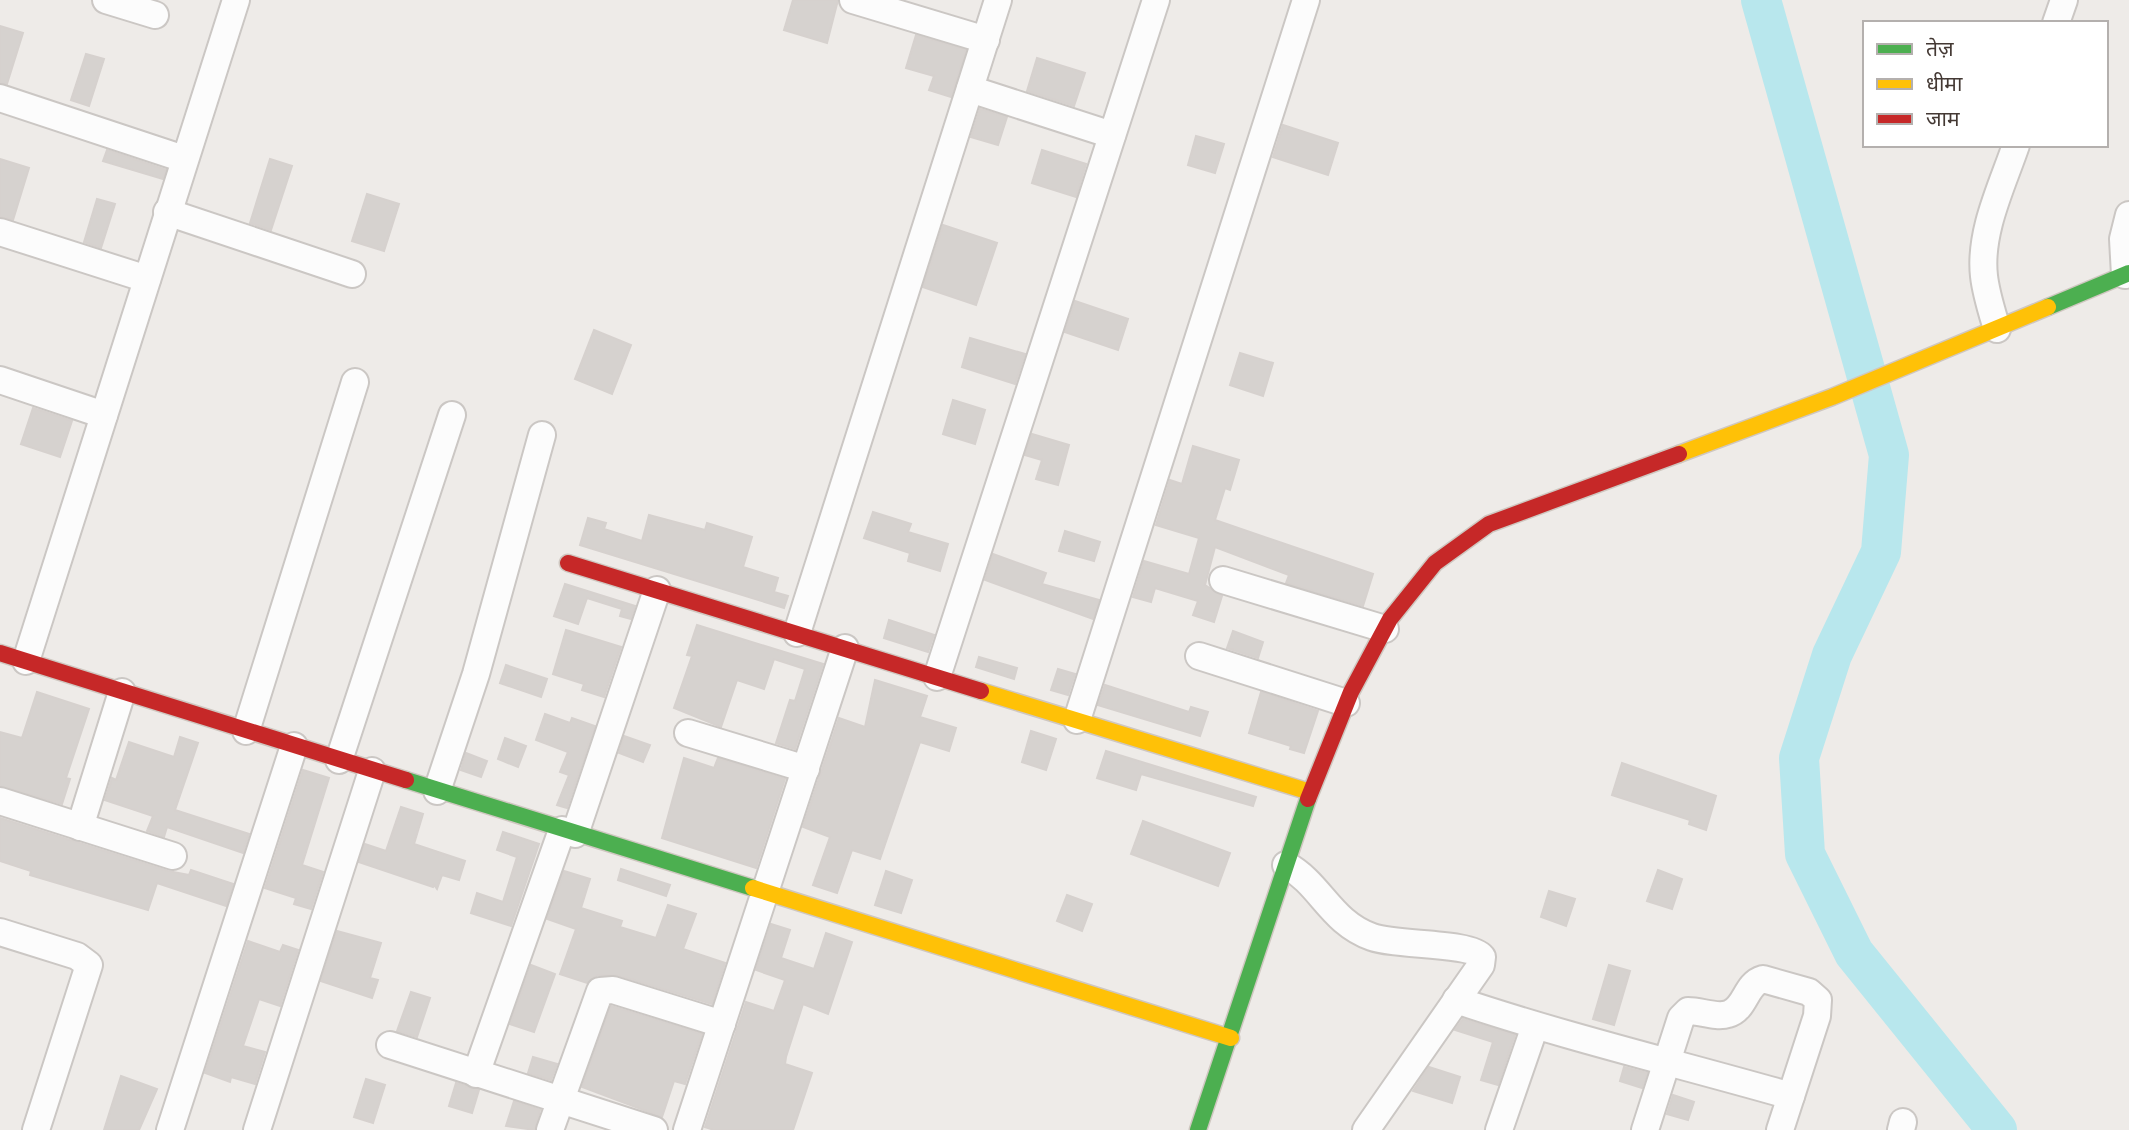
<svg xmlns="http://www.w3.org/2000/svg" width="2129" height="1130" viewBox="0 0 2129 1130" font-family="Inter,'Noto Sans Devanagari',sans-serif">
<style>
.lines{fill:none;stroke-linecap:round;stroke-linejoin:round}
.river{stroke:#b8e7ed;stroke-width:40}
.building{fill:#d6d2cf;stroke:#d6d1ce;stroke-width:2}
.street-casing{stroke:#cbc7c4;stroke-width:30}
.fast-casing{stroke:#cfc7c0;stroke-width:19}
.slow-casing{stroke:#cfc7c0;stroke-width:19}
.jam-casing{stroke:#cfc7c0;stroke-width:19}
.street{stroke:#fcfcfc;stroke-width:26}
.fast{stroke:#4caf50;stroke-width:16}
.slow{stroke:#ffc107;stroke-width:16}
.jam{stroke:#c62828;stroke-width:16}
</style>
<rect width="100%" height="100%" fill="#eeebe8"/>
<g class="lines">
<!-- river -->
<polyline class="river" points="1761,0 1889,455 1881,552 1832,655 1799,758 1805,854 1854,953 1997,1130"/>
</g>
<!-- building -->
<g class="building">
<polygon points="793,0 838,0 827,43 784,30"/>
<polygon points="0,26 23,33 7,84 0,83"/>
<polygon points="916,35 966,50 951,97 929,90 934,76 906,68"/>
<polygon points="86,54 104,59 89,106 71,100"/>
<polygon points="1037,58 1085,73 1074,106 1027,91"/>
<polygon points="980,109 1007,117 998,145 971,137"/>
<polygon points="1283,125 1338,143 1328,175 1273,157"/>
<polygon points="1196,136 1224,144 1215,173 1188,165"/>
<polygon points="107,150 166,170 163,179 103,161"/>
<polygon points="1042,150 1086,164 1076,197 1032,183"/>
<polygon points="0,159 29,168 13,220 0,217"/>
<polygon points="270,159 292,166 271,230 250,223"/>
<polygon points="367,194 399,204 384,251 352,241"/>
<polygon points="97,199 115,204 101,248 84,242"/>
<polygon points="943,225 997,243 976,305 923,287"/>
<polygon points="1075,301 1128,319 1118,350 1065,332"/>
<polygon points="594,330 631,345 612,394 575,379"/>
<polygon points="970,338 1025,354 1015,384 962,367"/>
<polygon points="1240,353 1273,363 1263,396 1230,385"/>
<polygon points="953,400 985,410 975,444 943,434"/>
<polygon points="33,408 72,421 60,457 21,444"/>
<polygon points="1032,434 1069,445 1058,485 1036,479 1042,460 1025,455"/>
<polygon points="1193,446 1239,460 1230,490 1225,488 1215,520 1373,574 1363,606 1286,583 1289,575 1215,547 1205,585 1222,596 1214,622 1193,615 1198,601 1155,588 1151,602 1133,597 1144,561 1189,574 1199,538 1156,525 1170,480 1182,484"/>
<polygon points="873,512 911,524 908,532 948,544 940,571 908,561 910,553 864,538"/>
<polygon points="649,515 705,530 707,523 752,537 743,567 778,578 774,592 788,596 784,608 580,545 588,518 606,523 604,529 642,541"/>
<polygon points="1065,531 1100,542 1094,561 1059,551"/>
<polygon points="993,554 1046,573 1042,584 1099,600 1093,619 985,580"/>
<polygon points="565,584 635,606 631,619 620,616 622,609 587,598 578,624 554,616"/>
<polygon points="889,620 934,635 928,652 884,638"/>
<polygon points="697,625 823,664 795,749 776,743 790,700 795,701 805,669 774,659 764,689 737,680 721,727 674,708 692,656 687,655"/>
<polygon points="566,630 621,647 604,697 582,690 584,684 553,674"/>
<polygon points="1233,631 1263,642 1258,658 1227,648"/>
<polygon points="979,657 1017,668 1014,679 976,667"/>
<polygon points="506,665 547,679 541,697 500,683"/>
<polygon points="1058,669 1075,674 1068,695 1051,690"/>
<polygon points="875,680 927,696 920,717 956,728 949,751 920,742 880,859 852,850 837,893 813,885 830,837 803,827 839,718 865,727"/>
<polygon points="1105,685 1189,712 1191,707 1208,712 1200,736 1098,705"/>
<polygon points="37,692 89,709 66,778 70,779 62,804 0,786 0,732 22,738"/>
<polygon points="1261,692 1318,711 1304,753 1290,749 1291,746 1249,733"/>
<polygon points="545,714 570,723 572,718 595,726 567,808 557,805 569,775 560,772 568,752 536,740"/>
<polygon points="1031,731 1056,739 1046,770 1022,762"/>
<polygon points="624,736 650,745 643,762 619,753"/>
<polygon points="180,737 198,743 175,810 249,834 243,853 167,827 164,837 147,831 153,816 105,800 112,778 116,780 129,742 174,757"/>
<polygon points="505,738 526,746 518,767 498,759"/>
<polygon points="1106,751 1256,797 1253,806 1141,774 1136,790 1097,778"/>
<polygon points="466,753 487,761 481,777 461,770"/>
<polygon points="684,758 714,768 718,758 785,779 756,868 662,838"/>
<polygon points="1622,763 1716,796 1706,830 1689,824 1690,820 1612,795"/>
<polygon points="303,770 329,778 302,865 323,872 311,909 294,904 296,898 265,888"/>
<polygon points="401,807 423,814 414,844 465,861 459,880 442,875 437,889 434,885 433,887 359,862 365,844 386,851"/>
<polygon points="0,818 168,871 189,875 191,870 233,884 226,906 157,883 148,910 30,875 31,871 0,861"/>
<polygon points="1143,821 1230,853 1218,886 1131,854"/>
<polygon points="503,832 539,844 511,926 471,913 477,893 503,902 517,857 497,850"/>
<polygon points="621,869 670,885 666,896 618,880"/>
<polygon points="1658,870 1682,879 1672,909 1647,901"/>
<polygon points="564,871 590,879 581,908 622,921 620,927 656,938 668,905 696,914 683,949 725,963 712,1004 617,975 598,975 587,983 560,974 576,929 547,919"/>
<polygon points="886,871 912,880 901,913 875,905"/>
<polygon points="1549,891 1575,899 1566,926 1541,917"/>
<polygon points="1067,895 1092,904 1082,931 1057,921"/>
<polygon points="771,924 790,930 781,958 814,969 826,933 852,942 828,1014 803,1004 786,1057 785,1064 812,1073 793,1130 714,1130 705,1127 746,1002 774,1011 785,980 756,970"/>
<polygon points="337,931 381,943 370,978 378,980 372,998 321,981"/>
<polygon points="248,941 280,952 283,945 298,950 280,1006 259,999 243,1046 265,1052 255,1084 231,1077 230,1082 205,1073"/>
<polygon points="531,965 555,974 534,1032 510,1024"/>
<polygon points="1609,965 1630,971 1614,1025 1593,1019"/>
<polygon points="411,992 430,998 417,1037 397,1031"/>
<polygon points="611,1006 702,1034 685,1084 674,1081 662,1117 582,1087"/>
<polygon points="1463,1019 1515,1035 1498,1085 1481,1080 1493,1042 1455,1030"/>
<polygon points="533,1057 557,1064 551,1080 528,1073"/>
<polygon points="1429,1067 1460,1077 1452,1103 1413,1091"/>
<polygon points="1624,1067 1647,1073 1642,1088 1620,1081"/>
<polygon points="121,1076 157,1089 139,1130 104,1130"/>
<polygon points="366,1079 385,1085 373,1123 354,1117"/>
<polygon points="456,1083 479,1090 472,1113 449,1106"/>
<polygon points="1673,1095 1694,1102 1688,1120 1667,1114"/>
<polygon points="514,1101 540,1110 535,1130 506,1126"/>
</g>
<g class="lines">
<!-- street casing -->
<g class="street-casing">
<g id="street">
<polyline points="106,0 155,15"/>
<polyline points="853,0 986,40"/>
<polyline points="2056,23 2064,0"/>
<polyline points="970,89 1112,135"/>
<polyline points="0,98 184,159"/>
<polyline points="167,212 352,274"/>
<polyline points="0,232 147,279"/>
<polyline points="2125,275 2123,239 2129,215"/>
<path d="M 1997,329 C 1992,312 1986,294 1984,276 C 1979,232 2002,186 2016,145"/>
<polyline points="0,380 104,415"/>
<polyline points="1223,580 1385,629"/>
<polyline points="797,633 998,0"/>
<polyline points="1199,656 1346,703"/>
<polyline points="26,661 236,0"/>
<polyline points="937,677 1156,0"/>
<polyline points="1077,720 1306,0"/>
<polyline points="246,731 355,382"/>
<polyline points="688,733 806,769"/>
<polyline points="339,760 452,415"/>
<polyline points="437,791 476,674 542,435"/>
<polyline points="0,801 173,856"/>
<polyline points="80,827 122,692"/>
<polyline points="575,834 657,590"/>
<path d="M 1286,865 C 1321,884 1330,922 1372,937 C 1396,946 1470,942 1482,957 L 1481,965 L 1366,1130"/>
<polyline points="0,932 77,956 89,965 36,1130"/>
<path d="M 1456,1000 C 1566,1037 1679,1064 1791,1096"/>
<polyline points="390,1045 654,1130"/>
<polyline points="476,1074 562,830"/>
<polyline points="170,1130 294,746"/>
<polyline points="257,1130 372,771"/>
<polyline points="550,1130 600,991 613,990 722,1024"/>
<polyline points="687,1130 845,648"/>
<polyline points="1499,1130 1535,1026"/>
<path d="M 1645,1130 L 1681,1018 L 1688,1011 C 1701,1011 1716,1018 1728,1014 C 1746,1009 1745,984 1763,979 L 1809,992 L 1818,1000 L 1817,1016 L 1780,1130"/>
<polyline points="1901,1130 1903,1122"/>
</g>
</g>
<!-- fast casing -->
<g class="fast-casing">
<g id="fast">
<polyline points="2048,307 2129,273"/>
<polyline points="406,780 753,888"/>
<polyline points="1198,1130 1308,799"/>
</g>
</g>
<!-- slow casing -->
<g class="slow-casing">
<g id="slow">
<polyline points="1679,454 1832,397 2048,307"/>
<polyline points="981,691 1310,792"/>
<polyline points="753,888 1231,1038"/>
</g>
</g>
<!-- jam casing -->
<g class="jam-casing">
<g id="jam">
<polyline points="568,563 981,691"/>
<polyline points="0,653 406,780"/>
<polyline points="1308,799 1351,692 1390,619 1435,563 1489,524 1679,454"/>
</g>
</g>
<!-- street -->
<use href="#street" class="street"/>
<!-- fast -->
<use href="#fast" class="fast"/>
<!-- slow -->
<use href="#slow" class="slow"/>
<!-- jam -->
<use href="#jam" class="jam"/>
</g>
<!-- legend -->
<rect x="1863" y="21" width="245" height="126" fill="#ffffff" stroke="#b4b0ae" stroke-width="2"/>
<rect x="1877" y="44" width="35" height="10" fill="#4caf50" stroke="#b4b0ae" stroke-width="2"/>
<text x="1926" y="56" font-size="21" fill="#443934">तेज़</text>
<rect x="1877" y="79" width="35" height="10" fill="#ffc107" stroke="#b4b0ae" stroke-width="2"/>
<text x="1926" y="91" font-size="21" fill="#443934">धीमा</text>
<rect x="1877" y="114" width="35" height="10" fill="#c62828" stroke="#b4b0ae" stroke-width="2"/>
<text x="1926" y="126" font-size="21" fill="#443934">जाम</text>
</svg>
